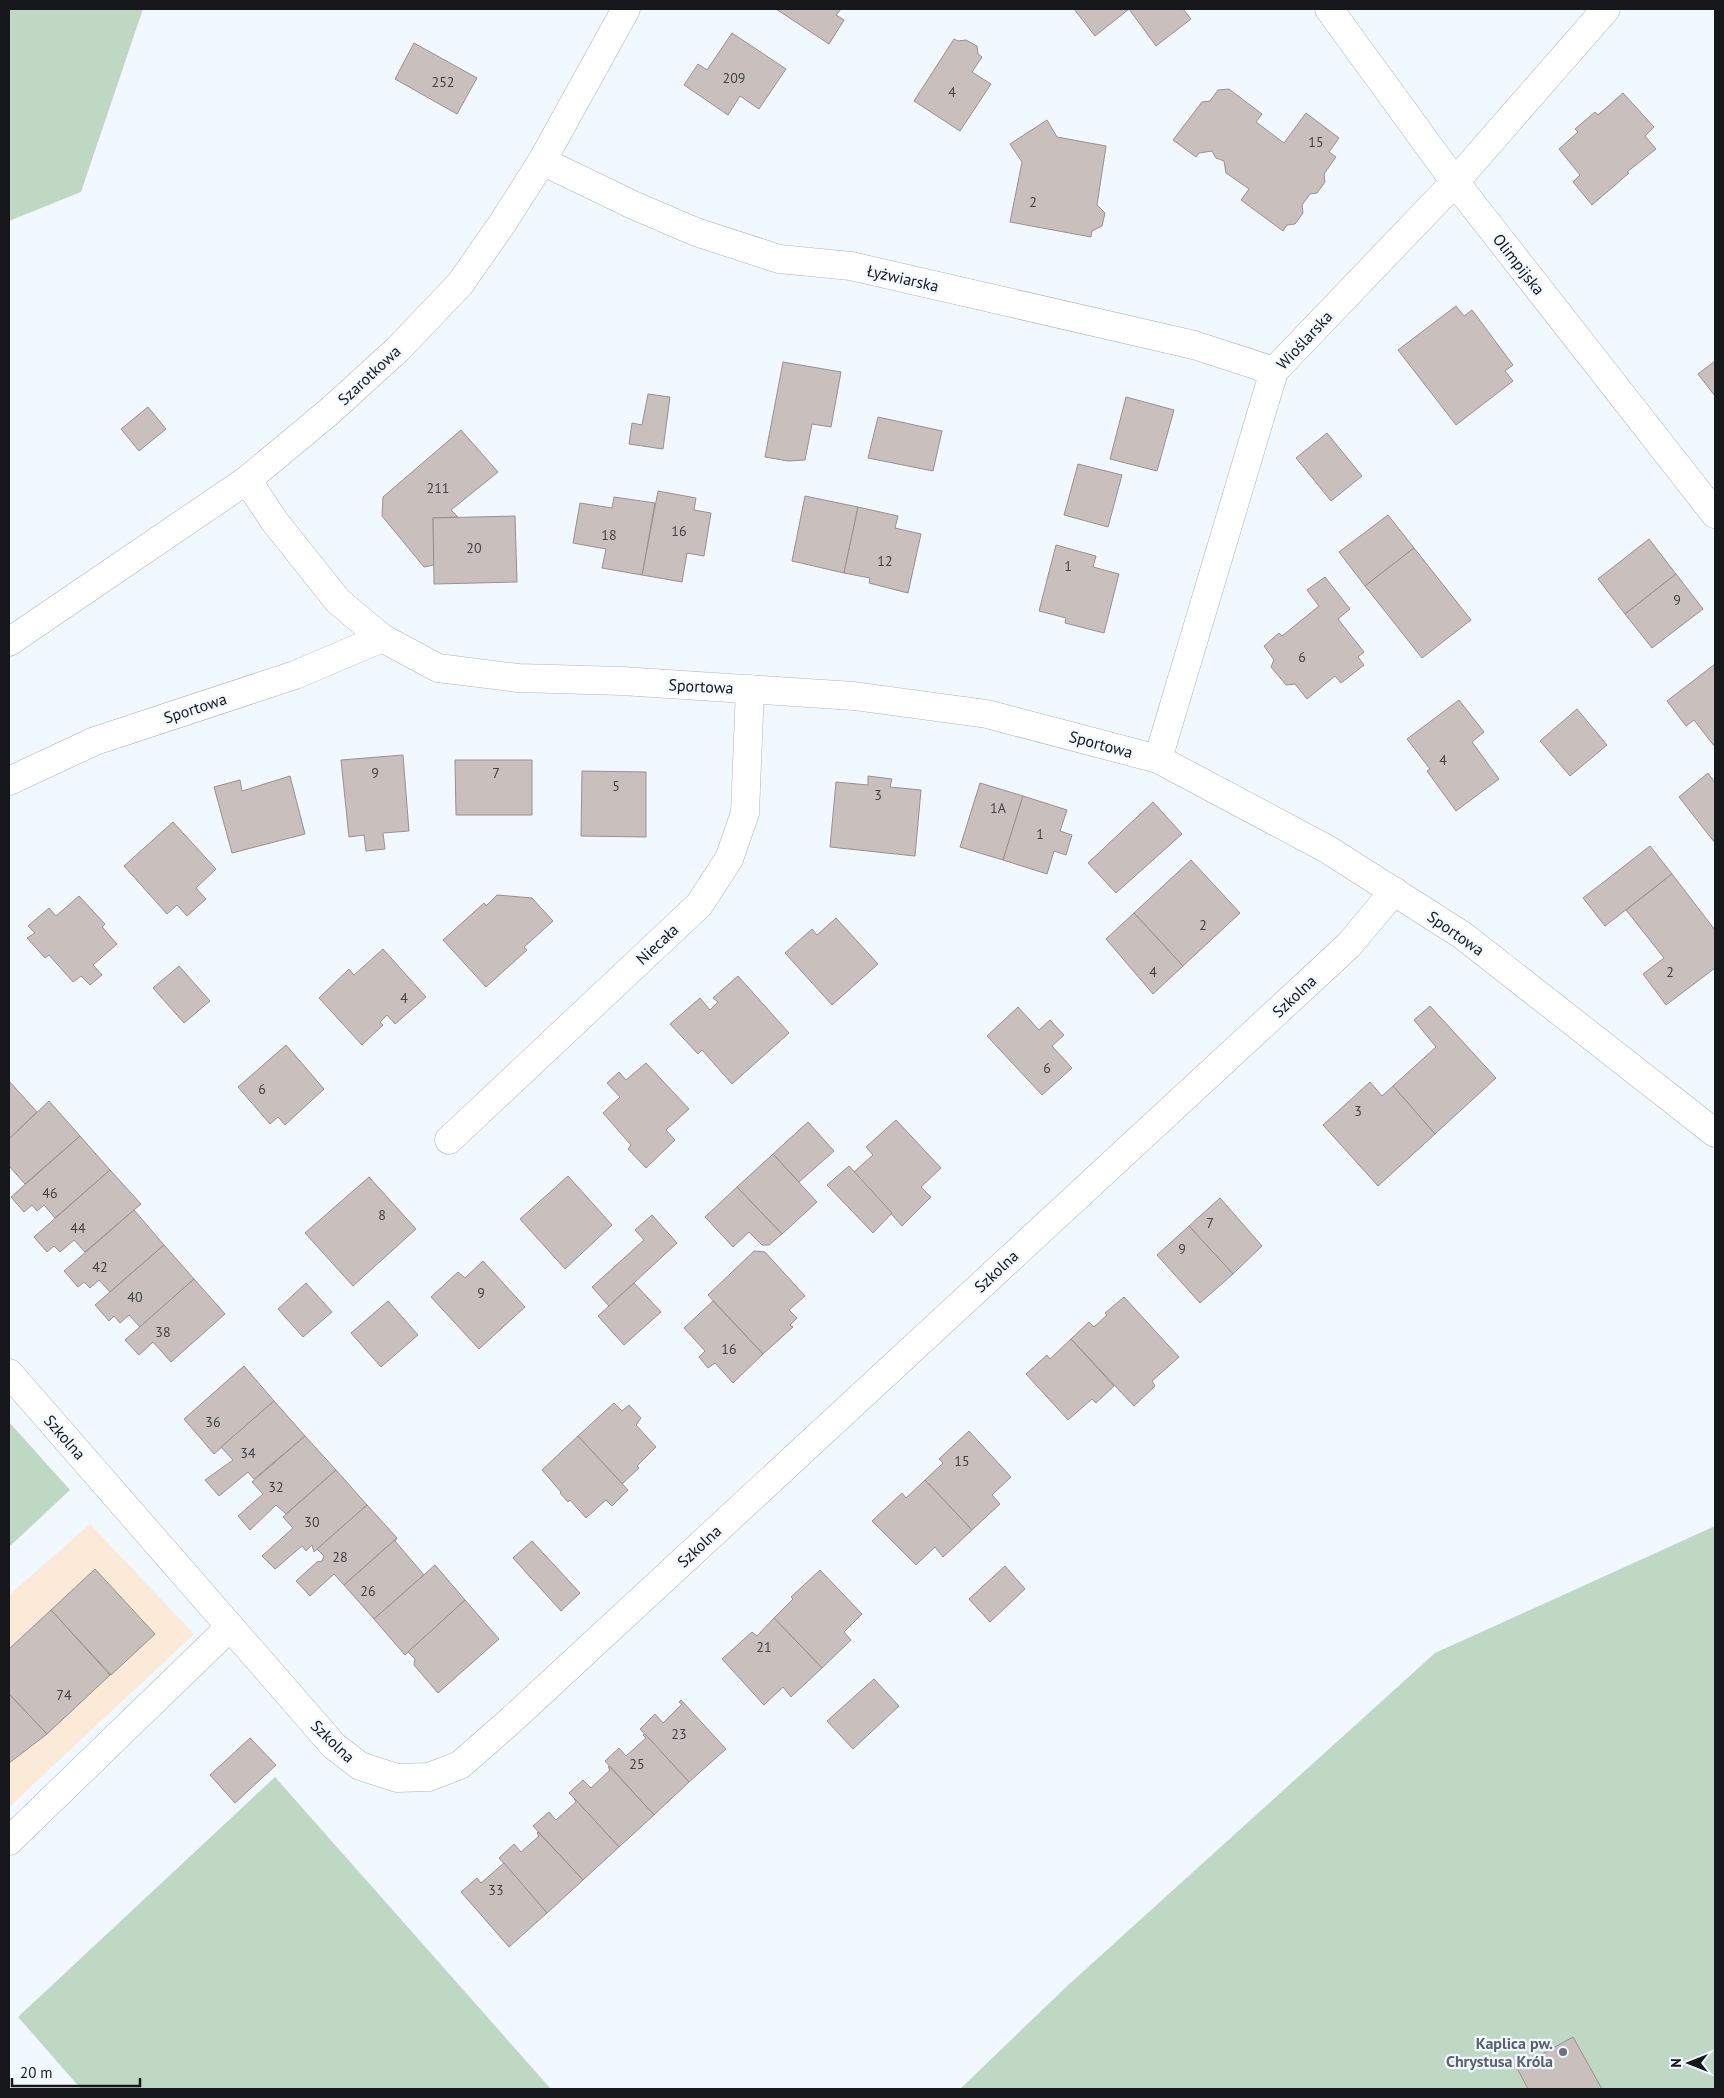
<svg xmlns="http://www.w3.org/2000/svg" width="1724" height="2098" viewBox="0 0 1724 2098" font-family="'PT Sans',sans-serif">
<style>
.commercial{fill:#fcead9}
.green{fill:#bfd8c4}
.building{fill:#c9c0be;stroke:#998f8e}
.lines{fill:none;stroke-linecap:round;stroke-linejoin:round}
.minor-casing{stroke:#aeb3ba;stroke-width:29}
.minor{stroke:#fff;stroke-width:28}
.worship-dot{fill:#6b7280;stroke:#f2f8ff;stroke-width:2}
.labels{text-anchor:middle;stroke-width:4.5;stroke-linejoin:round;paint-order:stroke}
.number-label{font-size:14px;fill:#424143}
.street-label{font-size:16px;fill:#15171a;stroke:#f2f8ff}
.worship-label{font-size:16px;font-weight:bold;fill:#5b616d;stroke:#f2f8ff;text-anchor:end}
</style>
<rect width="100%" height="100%" fill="#f2f8ff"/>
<!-- commercial -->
<polygon class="commercial" points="90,1524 194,1634 9,1807 9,1595"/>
<!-- green -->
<g class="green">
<polygon points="9,9 143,9 81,192 9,221"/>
<polygon points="9,1422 70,1490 9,1547"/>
<polygon points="1715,1526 1715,2089 960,2089 1066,1987 1435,1653"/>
<polygon points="275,1777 551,2089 81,2089 18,2017"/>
</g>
<!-- building -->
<g class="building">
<polygon points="776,9 841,9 836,15 844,20 829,44"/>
<polygon points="1074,9 1183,9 1191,19 1156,46 1129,9 1095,36"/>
<polygon points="732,33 786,69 759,109 740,96 728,115 684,85 698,64 707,70"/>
<polygon points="954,39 958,41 966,40 977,46 978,54 982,57 972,72 991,84 960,131 914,101"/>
<polygon points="414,43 477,78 457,114 395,79"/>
<polygon points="1229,89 1262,114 1256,122 1284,143 1306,113 1339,138 1329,152 1336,157 1324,174 1325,182 1317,193 1310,194 1302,205 1303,213 1295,224 1287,225 1283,231 1241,200 1249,189 1226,173 1224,161 1216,158 1212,151 1199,153 1196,157 1173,140 1202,102 1210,101 1218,90"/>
<polygon points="1623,93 1654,127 1645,136 1656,149 1627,172 1629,173 1592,205 1573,182 1580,175 1559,149 1578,132 1575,129 1595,112 1598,115"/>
<polygon points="1047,120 1057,137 1106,146 1097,205 1105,213 1102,226 1092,231 1091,237 1010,222 1022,162 1010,144"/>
<polygon points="1456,306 1464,316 1472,310 1513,365 1505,371 1513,381 1456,425 1398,350"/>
<polygon points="1715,361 1715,396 1698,374"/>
<polygon points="783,362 841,372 831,427 812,424 805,460 788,461 765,457"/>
<polygon points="648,394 670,397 663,449 629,444 632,423 642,425"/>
<polygon points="1126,397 1174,410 1157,471 1110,459"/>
<polygon points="148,407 166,429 139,451 121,429"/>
<polygon points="878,417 942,431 933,471 868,458"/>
<polygon points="461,430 498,472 451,510 458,517 433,518 434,565 424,567 382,516 383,497"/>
<polygon points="1327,433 1362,476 1331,501 1296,458"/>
<polygon points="1078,464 1122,475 1108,527 1064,515"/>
<polygon points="658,491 696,498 694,510 711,513 704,556 687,553 682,582 642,575"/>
<polygon points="805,496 858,507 844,573 792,561"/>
<polygon points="614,497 655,503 642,575 602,568 606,549 573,543 580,503 612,508"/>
<polygon points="858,507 898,516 895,528 921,534 908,593 869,583 870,578 844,573"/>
<polygon points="1388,515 1414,548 1365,586 1339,552"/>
<polygon points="515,516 517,582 434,584 433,518"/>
<polygon points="1649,539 1676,574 1625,614 1598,579"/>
<polygon points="1056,545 1096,556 1093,567 1119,574 1104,633 1065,623 1066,618 1039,611"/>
<polygon points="1414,548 1471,620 1422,658 1365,586"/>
<polygon points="1676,574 1703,609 1652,648 1625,614"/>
<polygon points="1325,577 1350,609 1338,619 1364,652 1358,657 1364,665 1341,683 1335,676 1307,699 1295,684 1286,685 1271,667 1274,660 1264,646 1279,633 1282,636 1319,606 1307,590"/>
<polygon points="1715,664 1715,747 1694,720 1686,726 1667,701"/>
<polygon points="1459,700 1484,732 1472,742 1499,779 1456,811 1427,771 1430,769 1407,739"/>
<polygon points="1577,709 1607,745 1570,776 1540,741"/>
<polygon points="403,755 409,831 383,833 385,849 366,851 364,835 349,837 341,760"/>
<polygon points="455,760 532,760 532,815 456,815"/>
<polygon points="582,771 646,772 646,837 581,836"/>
<polygon points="1708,773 1715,783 1715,843 1679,797"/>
<polygon points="290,776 305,834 232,853 214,787 240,780 242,791"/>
<polygon points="868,776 892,779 890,787 921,790 915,856 830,847 836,782 868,785"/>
<polygon points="980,783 1023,796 1003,860 960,847"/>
<polygon points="1023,796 1067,810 1060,831 1072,835 1066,855 1054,851 1047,874 1003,860"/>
<polygon points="1153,802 1182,834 1116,893 1088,863"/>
<polygon points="173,822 216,869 196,888 206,899 187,916 177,905 167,914 124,866"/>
<polygon points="1650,846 1672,874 1605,926 1583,898"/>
<polygon points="1191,860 1240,913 1183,966 1134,913"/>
<polygon points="1672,874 1715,930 1715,968 1666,1005 1643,974 1664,958 1626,910"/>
<polygon points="497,895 532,898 553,921 524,947 527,950 486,987 443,940 484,903 486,906"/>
<polygon points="79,896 105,924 102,927 117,944 93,965 102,975 90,985 81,976 73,982 49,955 45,958 27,938 35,933 28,926 49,908 56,916"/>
<polygon points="1134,913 1183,966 1153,994 1106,939"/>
<polygon points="836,918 878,964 832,1005 785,953 812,929 817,935"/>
<polygon points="383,949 426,997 395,1024 387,1015 380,1022 383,1025 362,1045 319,998 349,969 354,975"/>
<polygon points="179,966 210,1001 184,1023 153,988"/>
<polygon points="738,976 789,1033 732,1084 702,1050 698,1054 670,1024 700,998 710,1010 718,1002 713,998"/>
<polygon points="1430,1006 1496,1078 1435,1134 1393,1086 1436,1047 1414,1020"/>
<polygon points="1018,1007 1039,1030 1050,1020 1064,1035 1052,1046 1072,1068 1042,1095 987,1036"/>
<polygon points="286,1045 324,1089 285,1125 278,1117 270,1124 238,1087"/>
<polygon points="646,1063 689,1109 666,1130 675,1140 646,1168 628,1149 631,1145 603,1113 620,1097 607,1083 619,1072 626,1080"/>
<polygon points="9,1081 37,1112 9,1139"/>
<polygon points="1370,1082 1382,1096 1393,1086 1435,1134 1378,1186 1323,1125"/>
<polygon points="49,1101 80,1136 25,1184 9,1166 9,1139"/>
<polygon points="896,1120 941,1168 921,1187 931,1197 902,1226 854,1172 873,1155 866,1147"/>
<polygon points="808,1122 834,1151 799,1182 773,1154"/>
<polygon points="80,1136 110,1170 55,1218 44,1205 37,1211 32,1205 24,1212 11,1197"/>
<polygon points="773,1154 817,1202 782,1234 737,1187"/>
<polygon points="849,1166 892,1213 873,1233 827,1185"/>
<polygon points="110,1170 141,1204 85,1252 74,1240 60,1252 54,1246 47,1252 34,1237"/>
<polygon points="568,1176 612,1225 565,1269 520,1219"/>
<polygon points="369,1177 416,1229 353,1286 305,1233"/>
<polygon points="737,1187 782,1234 769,1245 762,1245 749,1232 733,1247 705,1217"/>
<polygon points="1220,1198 1262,1246 1233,1274 1189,1226"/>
<polygon points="134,1210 164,1245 110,1292 99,1280 90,1288 84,1282 78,1287 64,1271"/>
<polygon points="652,1215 677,1243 609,1306 592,1287 644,1240 635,1230"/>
<polygon points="1189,1226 1233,1274 1200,1303 1157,1255"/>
<polygon points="164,1245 194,1279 140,1327 129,1315 120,1323 114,1316 109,1321 95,1305"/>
<polygon points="754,1251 765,1252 805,1296 789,1310 797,1318 790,1325 793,1327 763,1354 708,1295"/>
<polygon points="483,1261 525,1307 479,1349 431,1297 458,1272 465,1278"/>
<polygon points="194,1279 225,1314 171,1362 153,1342 139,1355 125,1340"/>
<polygon points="306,1283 332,1312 303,1337 278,1309"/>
<polygon points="634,1283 661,1312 624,1345 598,1316"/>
<polygon points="1124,1297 1179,1357 1152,1381 1155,1386 1134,1406 1071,1339 1089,1322 1094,1327 1107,1315 1105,1313"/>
<polygon points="388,1301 418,1335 381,1367 351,1333"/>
<polygon points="713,1301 763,1354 733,1383 715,1363 708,1368 699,1357 705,1351 684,1328"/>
<polygon points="1071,1339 1114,1386 1096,1403 1092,1399 1068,1420 1026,1374 1047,1355 1050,1359"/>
<polygon points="244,1366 274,1401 214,1454 184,1419"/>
<polygon points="274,1401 305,1436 254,1479 248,1472 219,1496 205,1480 233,1460 221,1447"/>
<polygon points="614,1403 622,1411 629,1405 641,1418 636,1425 656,1447 637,1466 639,1468 622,1484 578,1436"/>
<polygon points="969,1431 1011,1477 992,1495 1000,1504 972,1530 925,1480 943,1463 939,1459"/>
<polygon points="305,1436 336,1470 286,1514 276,1505 250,1530 238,1516 263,1494 252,1482"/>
<polygon points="578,1436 628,1490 612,1506 606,1500 586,1518 570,1500 568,1502 560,1493 561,1492 542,1470"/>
<polygon points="336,1470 367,1505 314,1552 312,1545 306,1551 302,1546 275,1569 262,1556 293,1528 283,1517"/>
<polygon points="925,1480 972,1530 943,1557 935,1547 916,1565 872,1521 902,1493 906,1498"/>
<polygon points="367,1505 397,1538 344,1585 334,1574 310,1596 296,1581 317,1562 322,1561 324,1556 317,1549"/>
<polygon points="397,1538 395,1541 424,1575 374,1619 344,1585"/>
<polygon points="532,1541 580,1593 561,1611 513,1558"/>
<polygon points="435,1565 465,1600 405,1655 374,1619"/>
<polygon points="1005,1566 1025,1589 990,1622 969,1599"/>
<polygon points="95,1569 155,1634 111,1675 51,1610"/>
<polygon points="820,1570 862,1614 844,1632 851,1640 822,1668 774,1618 793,1599 791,1597"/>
<polygon points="465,1600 499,1639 438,1693 414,1665 415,1659 408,1652"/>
<polygon points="51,1610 110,1675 47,1734 9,1694 9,1649"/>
<polygon points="774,1618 822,1668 791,1697 783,1687 764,1705 722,1659 752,1632 757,1636"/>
<polygon points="874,1679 899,1706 853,1749 827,1721"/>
<polygon points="9,1694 47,1734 9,1763"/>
<polygon points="681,1700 726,1749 689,1782 640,1729 655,1714 663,1723 682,1704 679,1702"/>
<polygon points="645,1734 689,1782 654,1815 605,1761 619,1748 626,1756 646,1738 643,1735"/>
<polygon points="250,1738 276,1765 235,1803 210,1775"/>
<polygon points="609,1766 654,1815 619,1847 569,1793 583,1780 591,1788 610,1770 608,1767"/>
<polygon points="574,1798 619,1847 583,1880 533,1826 549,1812 556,1820 576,1802"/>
<polygon points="538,1832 583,1880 547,1913 499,1858 514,1844 521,1852 539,1836 537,1833"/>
<polygon points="504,1863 547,1913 509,1947 461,1892 477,1878 481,1883"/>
<polygon points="1573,2037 1602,2089 1528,2089 1517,2068"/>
</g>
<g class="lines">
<!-- minor casing -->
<g class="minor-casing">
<g id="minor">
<polyline points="1329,9 1455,182 1715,514"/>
<polyline points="542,161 633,205 696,232 779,259 851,266 1194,345 1274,371"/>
<polyline points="247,480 275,522 338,601 382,638 438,668 518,678 622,681 854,696 987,714 1158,759 1327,849 1462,935 1715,1133"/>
<polyline points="9,642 247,480 330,411 398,349 460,284 504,221 542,161 626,9"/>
<polyline points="1158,759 1274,371 1455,182 1606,9"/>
<polyline points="9,781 95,741 295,675 382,638"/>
<polyline points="449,1140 699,905 729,859 745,813 750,689"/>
<polyline points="9,1373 334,1746 360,1766 397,1778 429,1777 460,1765 508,1723 1349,945 1394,891"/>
<polyline points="9,1841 230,1627"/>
</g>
</g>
<!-- minor -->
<use href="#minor" class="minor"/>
</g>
<!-- markers -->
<circle class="worship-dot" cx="1563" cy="2052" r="5"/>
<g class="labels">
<!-- number labels -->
<g class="number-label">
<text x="734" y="83">209</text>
<text x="443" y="87">252</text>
<text x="952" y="97">4</text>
<text x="1316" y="147">15</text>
<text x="1033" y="207">2</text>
<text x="438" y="493">211</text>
<text x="679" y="536">16</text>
<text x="609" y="540">18</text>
<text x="474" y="553">20</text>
<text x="885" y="566">12</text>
<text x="1068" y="571">1</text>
<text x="1677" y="605">9</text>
<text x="1302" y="662">6</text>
<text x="1443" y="765">4</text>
<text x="375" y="778">9</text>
<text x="496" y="778">7</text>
<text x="616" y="791">5</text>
<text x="878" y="800">3</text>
<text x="998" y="813">1A</text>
<text x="1040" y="839">1</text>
<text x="1203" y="930">2</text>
<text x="1153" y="977">4</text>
<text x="1670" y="977">2</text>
<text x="404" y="1003">4</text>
<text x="1047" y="1073">6</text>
<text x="262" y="1094">6</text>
<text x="1358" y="1116">3</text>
<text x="50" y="1198">46</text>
<text x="382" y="1220">8</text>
<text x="1210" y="1228">7</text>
<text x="78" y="1233">44</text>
<text x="1182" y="1254">9</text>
<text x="100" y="1272">42</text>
<text x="481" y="1298">9</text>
<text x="135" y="1302">40</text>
<text x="163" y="1337">38</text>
<text x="729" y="1354">16</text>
<text x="213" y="1427">36</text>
<text x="248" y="1458">34</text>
<text x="962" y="1466">15</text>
<text x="276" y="1492">32</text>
<text x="312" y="1527">30</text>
<text x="340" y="1562">28</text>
<text x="368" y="1596">26</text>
<text x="764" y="1652">21</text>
<text x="64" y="1700">74</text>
<text x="679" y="1739">23</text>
<text x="637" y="1769">25</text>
<text x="496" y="1895">33</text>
</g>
<!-- street labels -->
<g class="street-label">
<text transform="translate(1519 264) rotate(52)" y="6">Olimpijska</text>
<text transform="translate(903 278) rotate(13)" y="6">Łyżwiarska</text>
<text transform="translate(1304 340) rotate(-47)" y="6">Wioślarska</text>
<text transform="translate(369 375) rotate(-43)" y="6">Szarotkowa</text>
<text transform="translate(701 686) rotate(3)" y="6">Sportowa</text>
<text transform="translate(195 708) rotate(-18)" y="6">Sportowa</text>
<text transform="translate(1101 744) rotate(15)" y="6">Sportowa</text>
<text transform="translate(1456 933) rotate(35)" y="6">Sportowa</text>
<text transform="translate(657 944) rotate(-43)" y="6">Niecała</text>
<text transform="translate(1294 996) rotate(-43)" y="6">Szkolna</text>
<text transform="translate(996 1271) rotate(-43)" y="6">Szkolna</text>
<text transform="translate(65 1437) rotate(49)" y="6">Szkolna</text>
<text transform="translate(699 1546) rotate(-43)" y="6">Szkolna</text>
<text transform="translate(333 1741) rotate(44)" y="6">Szkolna</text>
</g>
<!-- worship labels -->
<g class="worship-label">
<text x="1553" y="2049">Kaplica pw.<tspan x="1553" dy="18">Chrystusa Króla</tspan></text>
</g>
</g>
<!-- border -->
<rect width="1724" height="2098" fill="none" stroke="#15171a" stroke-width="20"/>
<!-- north arrow -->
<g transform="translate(1689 2063) rotate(270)" stroke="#f2f8ff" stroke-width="4" paint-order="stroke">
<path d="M0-4L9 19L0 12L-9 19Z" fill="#15171a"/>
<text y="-8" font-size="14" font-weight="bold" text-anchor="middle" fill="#15171a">N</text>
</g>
<!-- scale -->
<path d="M12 2078v8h128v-8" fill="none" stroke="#15171a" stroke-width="2.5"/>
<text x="20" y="2078" font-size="15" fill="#15171a" stroke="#f2f8ff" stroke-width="4" paint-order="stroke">20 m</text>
</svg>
